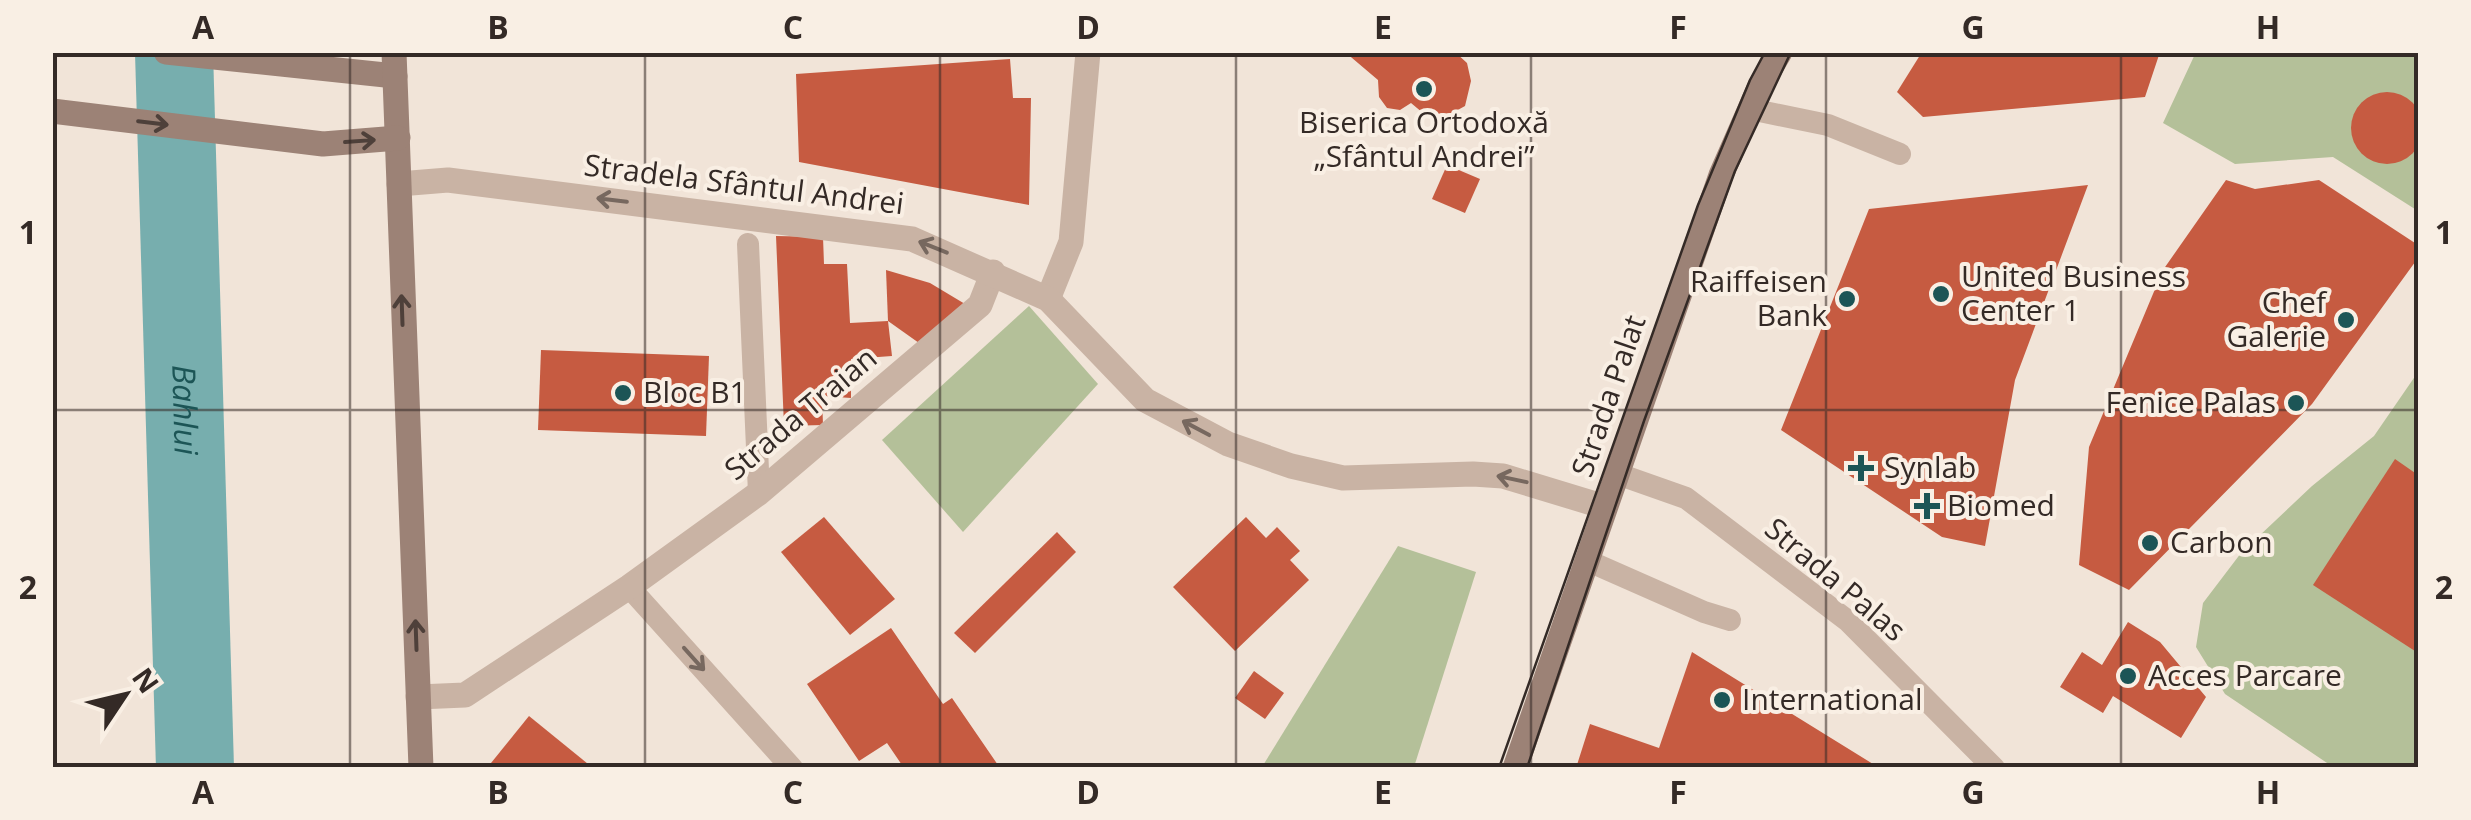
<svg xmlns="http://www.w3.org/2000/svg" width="2471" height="820" viewBox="0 0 2471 820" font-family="'Open Sans',sans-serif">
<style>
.green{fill:#b4c099}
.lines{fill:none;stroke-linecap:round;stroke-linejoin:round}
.river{stroke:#77aeae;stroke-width:78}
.building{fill:#c65b41}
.service{stroke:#c9b3a4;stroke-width:22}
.minor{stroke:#c9b3a4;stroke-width:25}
.tertiary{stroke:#c9b3a4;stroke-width:25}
.secondary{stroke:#9c8276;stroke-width:25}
.tram{stroke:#342a26;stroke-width:2.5}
.oneway{stroke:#4e403a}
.oneway2{stroke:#77685f}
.grid{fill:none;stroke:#342a26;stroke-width:2.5;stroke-opacity:0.55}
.poi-dot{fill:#1c5556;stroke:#f9efe4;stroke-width:4}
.labels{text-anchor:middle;stroke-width:8;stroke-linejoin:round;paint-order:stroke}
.poi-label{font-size:30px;fill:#342a26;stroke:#f9efe4;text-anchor:start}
.street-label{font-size:30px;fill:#342a26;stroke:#f9efe4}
.water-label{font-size:32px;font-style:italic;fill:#1c5556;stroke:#f9efe4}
.neatline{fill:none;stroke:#342a26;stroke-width:4}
.grid-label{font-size:32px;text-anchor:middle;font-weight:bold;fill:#342a26}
</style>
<rect width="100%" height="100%" fill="#f1e4d8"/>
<!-- green -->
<g class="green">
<polygon points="2196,52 2418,53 2418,211 2333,157 2235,164 2163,123"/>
<polygon points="1029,306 1098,384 963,532 882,440"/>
<polygon points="2418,372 2418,767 2333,767 2225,694 2196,647 2203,603 2241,553 2312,486 2374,436"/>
<polygon points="1398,546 1476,572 1414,767 1262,767"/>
</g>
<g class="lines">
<!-- river -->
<path class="river" id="s1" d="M 174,52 L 195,768"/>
</g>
<!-- building -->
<g class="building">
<polygon points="1345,52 1455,52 1467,63 1471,81 1465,106 1445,117 1423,113 1411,103 1400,110 1387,108 1379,97 1378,80"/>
<polygon points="1922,52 2160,52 2145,97 1923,117 1897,92"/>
<polygon points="1010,59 1013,98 1031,98 1029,205 799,162 796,74"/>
<circle cx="2387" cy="128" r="36"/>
<polygon points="1447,165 1480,179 1465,213 1432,199"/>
<polygon points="2226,180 2255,189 2319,180 2418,245 2418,258 2312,404 2129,590 2079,565 2089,447 2163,270"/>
<polygon points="2088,185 2015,380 1985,546 1942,537 1781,430 1869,209"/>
<polygon points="776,236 823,237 824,264 847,264 850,323 888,321 892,356 851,359 851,398 822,396 823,425 784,426"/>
<polygon points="886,270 930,283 965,304 919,343 888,321"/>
<polygon points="541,350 709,356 706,436 538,430"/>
<polygon points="2395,459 2418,475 2418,653 2313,585"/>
<polygon points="824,517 895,599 850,635 781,552"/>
<polygon points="1246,517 1266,538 1277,527 1300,551 1290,560 1309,580 1235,651 1173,587"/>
<polygon points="1057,532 1076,552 975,653 954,633"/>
<polygon points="2128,622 2160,642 2206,697 2181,738 2113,696 2103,713 2060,687 2082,652 2102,665"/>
<polygon points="891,628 943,704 952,698 1000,768 904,768 887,743 859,761 807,684"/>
<polygon points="1692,652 1873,764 1871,768 1576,768 1590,724 1659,748"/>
<polygon points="1254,671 1284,693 1265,719 1235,698"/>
<polygon points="529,716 593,768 487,768"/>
</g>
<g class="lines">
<!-- service -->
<g class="service">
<polyline points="1750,109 1828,125 1900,154"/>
<polyline points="748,244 759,493"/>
<polyline points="1615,473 1686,498 1848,621 1994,768"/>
<polyline points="1586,560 1704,612 1730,620"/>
<polyline points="629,587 792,768"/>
</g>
<!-- minor -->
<g class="minor">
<polyline points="1048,299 1071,242 1088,52"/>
<polyline points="418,697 465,695 629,587 759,493 980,305 993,272"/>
</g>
<!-- tertiary -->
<polyline class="tertiary" points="399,184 448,180 912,239 1048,299 1145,400 1228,444 1291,466 1343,478 1473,474 1503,476 1605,507"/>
<!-- secondary -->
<g class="secondary">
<polyline points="166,52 395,76"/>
<polyline points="394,52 421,768"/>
<polyline points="52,111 323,144 398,138"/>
<polyline points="1515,768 1721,175 1760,86 1780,52"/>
</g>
<!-- tram -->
<g class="tram">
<polyline points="1499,768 1698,205 1750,80 1765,52"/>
<polyline points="1527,768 1644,421 1735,171 1791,52"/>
</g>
</g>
<!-- one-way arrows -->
<defs><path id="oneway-shaft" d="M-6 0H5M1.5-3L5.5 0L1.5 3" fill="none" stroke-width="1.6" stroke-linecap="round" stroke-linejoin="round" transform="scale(2.5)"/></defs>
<g class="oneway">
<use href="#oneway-shaft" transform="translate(153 123) rotate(7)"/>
<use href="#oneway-shaft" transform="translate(360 141) rotate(-4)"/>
<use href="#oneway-shaft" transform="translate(402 310) rotate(-92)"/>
<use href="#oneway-shaft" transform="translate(416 635) rotate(-92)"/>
</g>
<g class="oneway2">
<use href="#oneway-shaft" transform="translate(612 200) rotate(-173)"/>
<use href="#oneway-shaft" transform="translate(933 247) rotate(-158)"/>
<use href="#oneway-shaft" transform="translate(1196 428) rotate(-152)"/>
<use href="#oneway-shaft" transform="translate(1512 479) rotate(-168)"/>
<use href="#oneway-shaft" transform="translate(694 659) rotate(48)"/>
</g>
<!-- grid -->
<path class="grid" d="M 350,52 L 350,768M 645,52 L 645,768M 940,52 L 940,768M 1236,52 L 1236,768M 1531,52 L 1531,768M 1826,52 L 1826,768M 2121,52 L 2121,768M 52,410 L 2418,410"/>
<!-- markers -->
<g class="poi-dot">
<circle cx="1424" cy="89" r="10"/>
<circle cx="1941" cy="294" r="10"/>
<circle cx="1847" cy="299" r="10"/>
<circle cx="2346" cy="320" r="10"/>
<circle cx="623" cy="393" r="10"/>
<circle cx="2296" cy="403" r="10"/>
<path d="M1856 453h10v10h10v10h-10v10h-10v-10h-10v-10h10z"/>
<path d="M1922 491h10v10h10v10h-10v10h-10v-10h-10v-10h10z"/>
<circle cx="2150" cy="543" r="10"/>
<circle cx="2128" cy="676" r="10"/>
<circle cx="1722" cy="700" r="10"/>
</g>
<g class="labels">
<!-- poi labels -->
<g class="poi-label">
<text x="1424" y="133" text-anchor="middle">Biserica Ortodoxă<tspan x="1424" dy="34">„Sfântul Andrei”</tspan></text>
<text x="1961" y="287">United Business<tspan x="1961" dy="34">Center 1</tspan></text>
<text x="1827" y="292" text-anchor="end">Raiffeisen<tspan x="1827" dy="34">Bank</tspan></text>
<text x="2326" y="313" text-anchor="end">Chef<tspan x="2326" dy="34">Galerie</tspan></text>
<text x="643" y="403">Bloc B1</text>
<text x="2276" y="413" text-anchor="end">Fenice Palas</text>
<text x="1884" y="478">Synlab</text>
<text x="1947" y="516">Biomed</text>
<text x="2170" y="553">Carbon</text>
<text x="2148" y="686">Acces Parcare</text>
<text x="1742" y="710">International</text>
</g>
<!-- street labels -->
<g class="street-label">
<text transform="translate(744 185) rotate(7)" y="10">Stradela Sfântul Andrei</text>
<text transform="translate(1609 396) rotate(-71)" y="10">Strada Palat</text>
<text transform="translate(801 414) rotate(-40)" y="10">Strada Traian</text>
<text transform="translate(1835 580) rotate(40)" y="10">Strada Palas</text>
</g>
<!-- water labels -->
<g class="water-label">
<text dy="11" stroke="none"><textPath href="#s1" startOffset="358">Bahlui</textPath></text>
</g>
</g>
<!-- border -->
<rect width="2471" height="820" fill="none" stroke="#f9efe4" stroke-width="110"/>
<!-- north arrow -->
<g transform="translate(125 695) rotate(55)" stroke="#f9efe4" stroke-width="8" paint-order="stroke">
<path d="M0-8L18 38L0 25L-18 38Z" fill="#342a26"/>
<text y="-15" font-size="28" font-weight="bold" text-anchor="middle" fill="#342a26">N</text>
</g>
<rect x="55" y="55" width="2361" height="710" class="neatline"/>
<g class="grid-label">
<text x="203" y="39">A</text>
<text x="498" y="39">B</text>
<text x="793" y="39">C</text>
<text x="1088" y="39">D</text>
<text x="1383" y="39">E</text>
<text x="1678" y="39">F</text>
<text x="1973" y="39">G</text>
<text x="2268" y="39">H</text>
<text x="28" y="244">1</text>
<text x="2444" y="244">1</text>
<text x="28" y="599">2</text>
<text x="2444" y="599">2</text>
<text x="203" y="804">A</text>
<text x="498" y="804">B</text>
<text x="793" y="804">C</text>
<text x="1088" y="804">D</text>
<text x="1383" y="804">E</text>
<text x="1678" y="804">F</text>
<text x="1973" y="804">G</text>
<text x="2268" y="804">H</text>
</g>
</svg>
